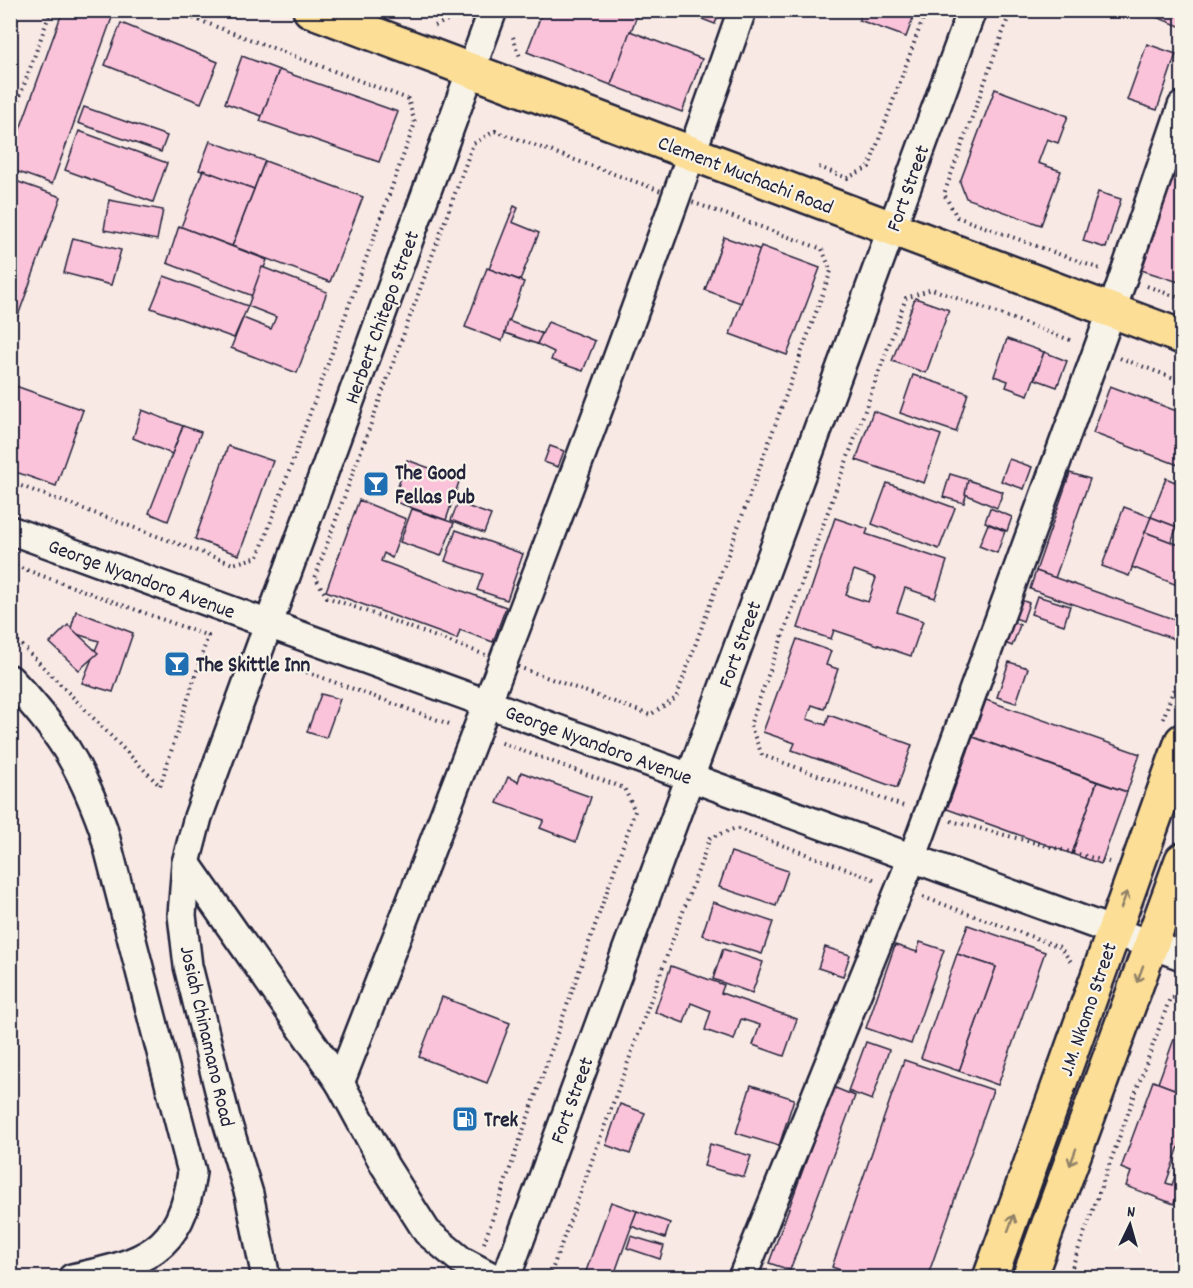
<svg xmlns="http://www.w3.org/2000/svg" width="1193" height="1288" viewBox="0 0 1193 1288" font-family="Dekko,sans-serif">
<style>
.building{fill:#fbc3da;stroke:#22223b;stroke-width:1.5;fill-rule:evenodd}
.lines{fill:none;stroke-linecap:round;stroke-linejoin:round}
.minor-casing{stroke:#22223b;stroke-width:32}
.major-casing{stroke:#22223b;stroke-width:38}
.highway-casing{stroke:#22223b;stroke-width:38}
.path{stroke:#22223b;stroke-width:4;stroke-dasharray:1.5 4.5;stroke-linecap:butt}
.minor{stroke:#f7f3e8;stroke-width:27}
.major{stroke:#fcde96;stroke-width:33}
.highway{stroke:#fcde96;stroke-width:33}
.oneway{stroke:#8f8068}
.labels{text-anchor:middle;stroke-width:4.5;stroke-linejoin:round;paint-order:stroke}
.street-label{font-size:21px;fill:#22223b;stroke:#f7f3e8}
.poi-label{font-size:21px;font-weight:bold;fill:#22223b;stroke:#f7f3e8;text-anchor:start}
</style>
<rect width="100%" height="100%" fill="#f8e9e5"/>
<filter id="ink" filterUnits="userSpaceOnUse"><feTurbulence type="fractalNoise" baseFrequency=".0167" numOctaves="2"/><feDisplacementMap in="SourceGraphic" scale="12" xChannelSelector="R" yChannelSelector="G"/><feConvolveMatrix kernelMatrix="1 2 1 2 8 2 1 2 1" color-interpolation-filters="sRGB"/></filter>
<g filter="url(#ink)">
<!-- building -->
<g class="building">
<polygon points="63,10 114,12 52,184 10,169 10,157"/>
<polygon points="543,10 639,10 611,85 527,52"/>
<polygon points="679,10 720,10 715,24"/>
<polygon points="863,10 916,10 906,37 859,20"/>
<polygon points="1138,10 1182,10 1182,27"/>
<polygon points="121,23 218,62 201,103 105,65"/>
<polygon points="630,31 702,59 682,112 611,85"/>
<polygon points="1147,44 1176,54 1157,110 1127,100"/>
<polygon points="242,56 279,70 262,116 225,103"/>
<polygon points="279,70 398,112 379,162 260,121"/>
<polygon points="995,89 1068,116 1058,143 1047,139 1038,163 1061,171 1041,225 966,198 960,182"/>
<polygon points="84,107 167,136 161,152 78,123"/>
<polygon points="79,131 167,163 153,202 65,170"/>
<polygon points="1182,133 1182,283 1135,268"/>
<polygon points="210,141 265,161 254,189 199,170"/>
<polygon points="265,161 363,197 330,282 232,246"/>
<polygon points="203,170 254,189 232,246 181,227"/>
<polygon points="10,179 61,197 10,338"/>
<polygon points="1098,192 1121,199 1106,248 1083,241"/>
<polygon points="109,200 163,210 157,240 104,230"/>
<polygon points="514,206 518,208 512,222 539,233 520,280 489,269"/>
<polygon points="179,226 267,260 253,296 167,263"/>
<polygon points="724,237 761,250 741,303 705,290"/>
<polygon points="73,238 121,250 111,285 64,273"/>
<polygon points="761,246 820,268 787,355 730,334"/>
<polygon points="262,267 327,292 297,373 231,348 243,318 271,329 276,317 248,306"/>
<polygon points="487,268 524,282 502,341 465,327"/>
<polygon points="164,276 248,306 234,338 151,308"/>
<polygon points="915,298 949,310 926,373 892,361"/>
<polygon points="508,321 543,334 537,344 505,333"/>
<polygon points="548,322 595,341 583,371 551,360 554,352 537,344"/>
<polygon points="1007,339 1044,352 1028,395 1006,387 1008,381 994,376"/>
<polygon points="1044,352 1067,361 1057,387 1035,379"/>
<polygon points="913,375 968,393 956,432 900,413"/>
<polygon points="10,384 83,410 56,486 10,470"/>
<polygon points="1110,386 1182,413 1182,529 1151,517 1166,478 1175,482 1181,466 1093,433"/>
<polygon points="142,410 183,426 172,454 133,438"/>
<polygon points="873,411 941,435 924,483 856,460"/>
<polygon points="183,426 201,432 168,521 149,513"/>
<polygon points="228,446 273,461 239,555 195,539"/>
<polygon points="550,446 564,451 558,467 544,462"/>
<polygon points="1009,459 1032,467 1024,489 1001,481"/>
<polygon points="407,460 460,479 446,520 393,501"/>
<polygon points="1070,473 1090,479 1055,578 1036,571"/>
<polygon points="950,474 970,480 964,503 943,497"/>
<polygon points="968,480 1003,492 997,508 965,494"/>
<polygon points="887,483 955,508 939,549 872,524"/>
<polygon points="359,500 406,519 392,558 384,553 381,561 506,607 493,642 460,630 457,639 326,591"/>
<polygon points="458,503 491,515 484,533 451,520"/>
<polygon points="1124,507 1151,517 1129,576 1102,566"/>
<polygon points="990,508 1012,517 1007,531 985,522"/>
<polygon points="412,509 454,523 441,556 400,542"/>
<polygon points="1151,517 1177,527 1171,542 1145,532"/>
<path d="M 835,518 L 868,529 L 866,534 L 947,561 L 935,598 L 905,588 L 897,612 L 923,621 L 911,656 L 834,630 L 831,639 L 798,628 ZM 854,570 L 876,578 L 868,602 L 846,595 Z"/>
<polygon points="988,524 1005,531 997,553 979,546"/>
<polygon points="456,530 523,554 507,600 477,590 483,574 445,561"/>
<polygon points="1145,532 1182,546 1182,587 1132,567"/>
<polygon points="1036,571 1182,622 1180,641 1030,589"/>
<polygon points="1037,596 1070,606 1064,625 1031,614"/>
<polygon points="1013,597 1029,603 1023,621 1007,615"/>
<polygon points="76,611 133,633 113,692 82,683 99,641 70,632"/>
<polygon points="1005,619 1020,625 1012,646 998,640"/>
<polygon points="68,625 98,653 79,670 50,643"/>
<polygon points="797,639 831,651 826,665 838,669 824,709 812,705 807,719 826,725 829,715 912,745 897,788 792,750 795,743 763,732"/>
<polygon points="1009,662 1028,668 1016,703 997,697"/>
<polygon points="321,694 340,699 326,738 307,732"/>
<polygon points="986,700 1140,754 1127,792 973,737"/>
<polygon points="973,737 1097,782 1072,854 947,809"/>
<polygon points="521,772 591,797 576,842 540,828 544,820 497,803 508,777 518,782"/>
<polygon points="1097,782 1127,792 1101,864 1072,854"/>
<polygon points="731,852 788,871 776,906 719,887"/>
<polygon points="713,902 773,922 762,954 702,935"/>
<polygon points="968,925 1045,952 998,1085 959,1071 996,967 957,954"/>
<polygon points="920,942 944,950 911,1044 866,1028 895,945 917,952"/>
<polygon points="825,947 850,955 843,976 818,968"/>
<polygon points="723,949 763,962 752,993 713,979"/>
<polygon points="957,954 996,967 959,1071 921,1058"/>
<polygon points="671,966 724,985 721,993 797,1019 784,1056 753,1045 760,1025 741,1019 734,1040 705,1030 711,1011 691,1003 684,1023 655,1012"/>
<polygon points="442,997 510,1023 487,1083 419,1057"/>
<polygon points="1177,1031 1182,1033 1182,1092 1158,1083"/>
<polygon points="866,1042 889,1050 872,1100 848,1091"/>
<polygon points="904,1060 993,1090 927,1278 863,1278 832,1267"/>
<polygon points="1153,1081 1182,1092 1182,1138 1166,1183 1172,1185 1182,1156 1182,1192 1178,1191 1174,1204 1126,1186 1131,1172 1121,1168"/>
<polygon points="751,1085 794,1099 779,1146 736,1133"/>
<polygon points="833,1087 855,1096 790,1270 769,1263"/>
<polygon points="620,1104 645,1113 630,1154 606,1145"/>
<polygon points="710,1144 751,1156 744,1177 704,1166"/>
<polygon points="611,1202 637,1211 613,1278 596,1278 585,1274"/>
<polygon points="637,1211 670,1223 665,1238 631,1226"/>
<polygon points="631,1236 664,1246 660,1259 627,1248"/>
</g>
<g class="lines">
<!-- minor casing -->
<g class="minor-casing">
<g id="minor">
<polyline points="10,530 1182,956"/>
<path d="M 10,679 C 59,731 79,762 103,828 L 192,1172 C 182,1252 143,1263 72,1278"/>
<polyline points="186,863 340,1083 385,1166 427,1232 462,1261 494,1278"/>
<path d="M 340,1083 C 479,727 617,371 742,10"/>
<polyline points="266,1278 249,1194 226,1118 188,966 182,915 186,863 198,817 493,10"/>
<polyline points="506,1278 972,10"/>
<polyline points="742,1278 914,853 1112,310 1182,106"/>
</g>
</g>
<!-- major casing -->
<g class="major-casing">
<polyline id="major" points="310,10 1182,337"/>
</g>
<!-- highway casing -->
<g class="highway-casing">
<g id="highway">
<polyline points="990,1278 1182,741"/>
<polyline points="1029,1278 1182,860"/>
</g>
</g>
<!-- path -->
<g class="path">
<polyline points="1011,10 944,194 957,217 1100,269"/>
<polyline points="519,18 522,10"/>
<polyline points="435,26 454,17 456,10"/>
<polyline points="513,37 520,57"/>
<polyline points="10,124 51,10"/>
<polygon points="495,131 822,249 831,271 676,698 650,715 327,597 315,577 473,144"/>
<polyline points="819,167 847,178 869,167 926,10"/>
<polyline points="1147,286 1182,299"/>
<polyline points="1120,358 1182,381"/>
<polyline points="10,482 233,564 258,557 415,123 408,99 172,10"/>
<polyline points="10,564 208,636 160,786 10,633"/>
<polyline points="301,670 452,725"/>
<polyline points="1163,719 1182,666"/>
<polyline points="903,806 762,755 750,725 906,298 932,289 1073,341"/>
<polyline points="951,821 1109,862"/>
<polyline points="923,897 1060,947 1072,963"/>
<polyline points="484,1243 635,811 624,788 499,742"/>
<polyline points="549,1278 710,838 736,828 876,880"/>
<polyline points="1068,1278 1170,998 1182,996"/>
</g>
<!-- minor -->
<use href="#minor" class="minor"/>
<!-- major -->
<use href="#major" class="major"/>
<!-- highway -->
<use href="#highway" class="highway"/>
</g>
<!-- one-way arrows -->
<defs><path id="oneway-shaft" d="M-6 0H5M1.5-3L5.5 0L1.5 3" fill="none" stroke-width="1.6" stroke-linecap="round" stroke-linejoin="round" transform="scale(1.5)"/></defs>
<g class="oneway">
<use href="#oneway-shaft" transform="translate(1124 900) rotate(-70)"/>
<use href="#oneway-shaft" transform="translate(1140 974) rotate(110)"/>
<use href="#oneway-shaft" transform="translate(1073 1157) rotate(110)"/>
<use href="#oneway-shaft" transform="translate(1011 1223) rotate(-70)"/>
</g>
</g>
<!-- icons -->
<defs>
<g id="bar-square" transform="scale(1.35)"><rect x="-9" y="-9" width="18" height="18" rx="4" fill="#1f6fb2" stroke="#f7f3e8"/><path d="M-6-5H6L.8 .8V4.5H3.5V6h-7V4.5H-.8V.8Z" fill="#fff"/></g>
<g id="fuel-square" transform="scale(1.35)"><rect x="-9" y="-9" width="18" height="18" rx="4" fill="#1f6fb2" stroke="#f7f3e8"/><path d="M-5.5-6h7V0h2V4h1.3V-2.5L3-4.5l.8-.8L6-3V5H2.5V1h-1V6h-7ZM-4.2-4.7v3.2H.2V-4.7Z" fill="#fff"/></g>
</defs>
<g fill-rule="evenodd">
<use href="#bar-square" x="376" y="484"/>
<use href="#bar-square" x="177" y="664"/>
<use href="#fuel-square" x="465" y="1119"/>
</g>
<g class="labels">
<!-- street labels -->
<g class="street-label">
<text transform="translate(746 174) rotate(21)" y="7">Clement Muchachi Road</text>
<text transform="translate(907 188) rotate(-70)" y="7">Fort Street</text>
<text transform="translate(381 317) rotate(-70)" y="7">Herbert Chitepo Street</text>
<text transform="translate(142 578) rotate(20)" y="7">George Nyandoro Avenue</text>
<text transform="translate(739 644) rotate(-70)" y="7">Fort Street</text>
<text transform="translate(599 744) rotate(20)" y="7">George Nyandoro Avenue</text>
<text transform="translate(1087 1009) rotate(-71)" y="7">J.M. Nkomo Street</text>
<text transform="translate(208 1036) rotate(77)" y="7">Josiah Chinamano Road</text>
<text transform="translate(571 1100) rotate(-70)" y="7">Fort Street</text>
</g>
<!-- poi labels -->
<g class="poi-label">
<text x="395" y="479">The Good<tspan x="395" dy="24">Fellas Pub</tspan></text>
<text x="196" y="671">The Skittle Inn</text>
<text x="484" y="1126">Trek</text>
</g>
</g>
<!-- margin -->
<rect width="1193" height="1288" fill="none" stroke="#f7f3e8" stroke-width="36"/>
<rect x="18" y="18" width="1157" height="1252" fill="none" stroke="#22223b" stroke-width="2" filter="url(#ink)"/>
<!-- north arrow -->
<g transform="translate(1130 1225) rotate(5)" stroke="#f7f3e8" stroke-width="4.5" paint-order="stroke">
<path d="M0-4.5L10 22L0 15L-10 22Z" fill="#22223b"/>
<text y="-9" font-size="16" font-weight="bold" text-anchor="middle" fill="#22223b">N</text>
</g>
</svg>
